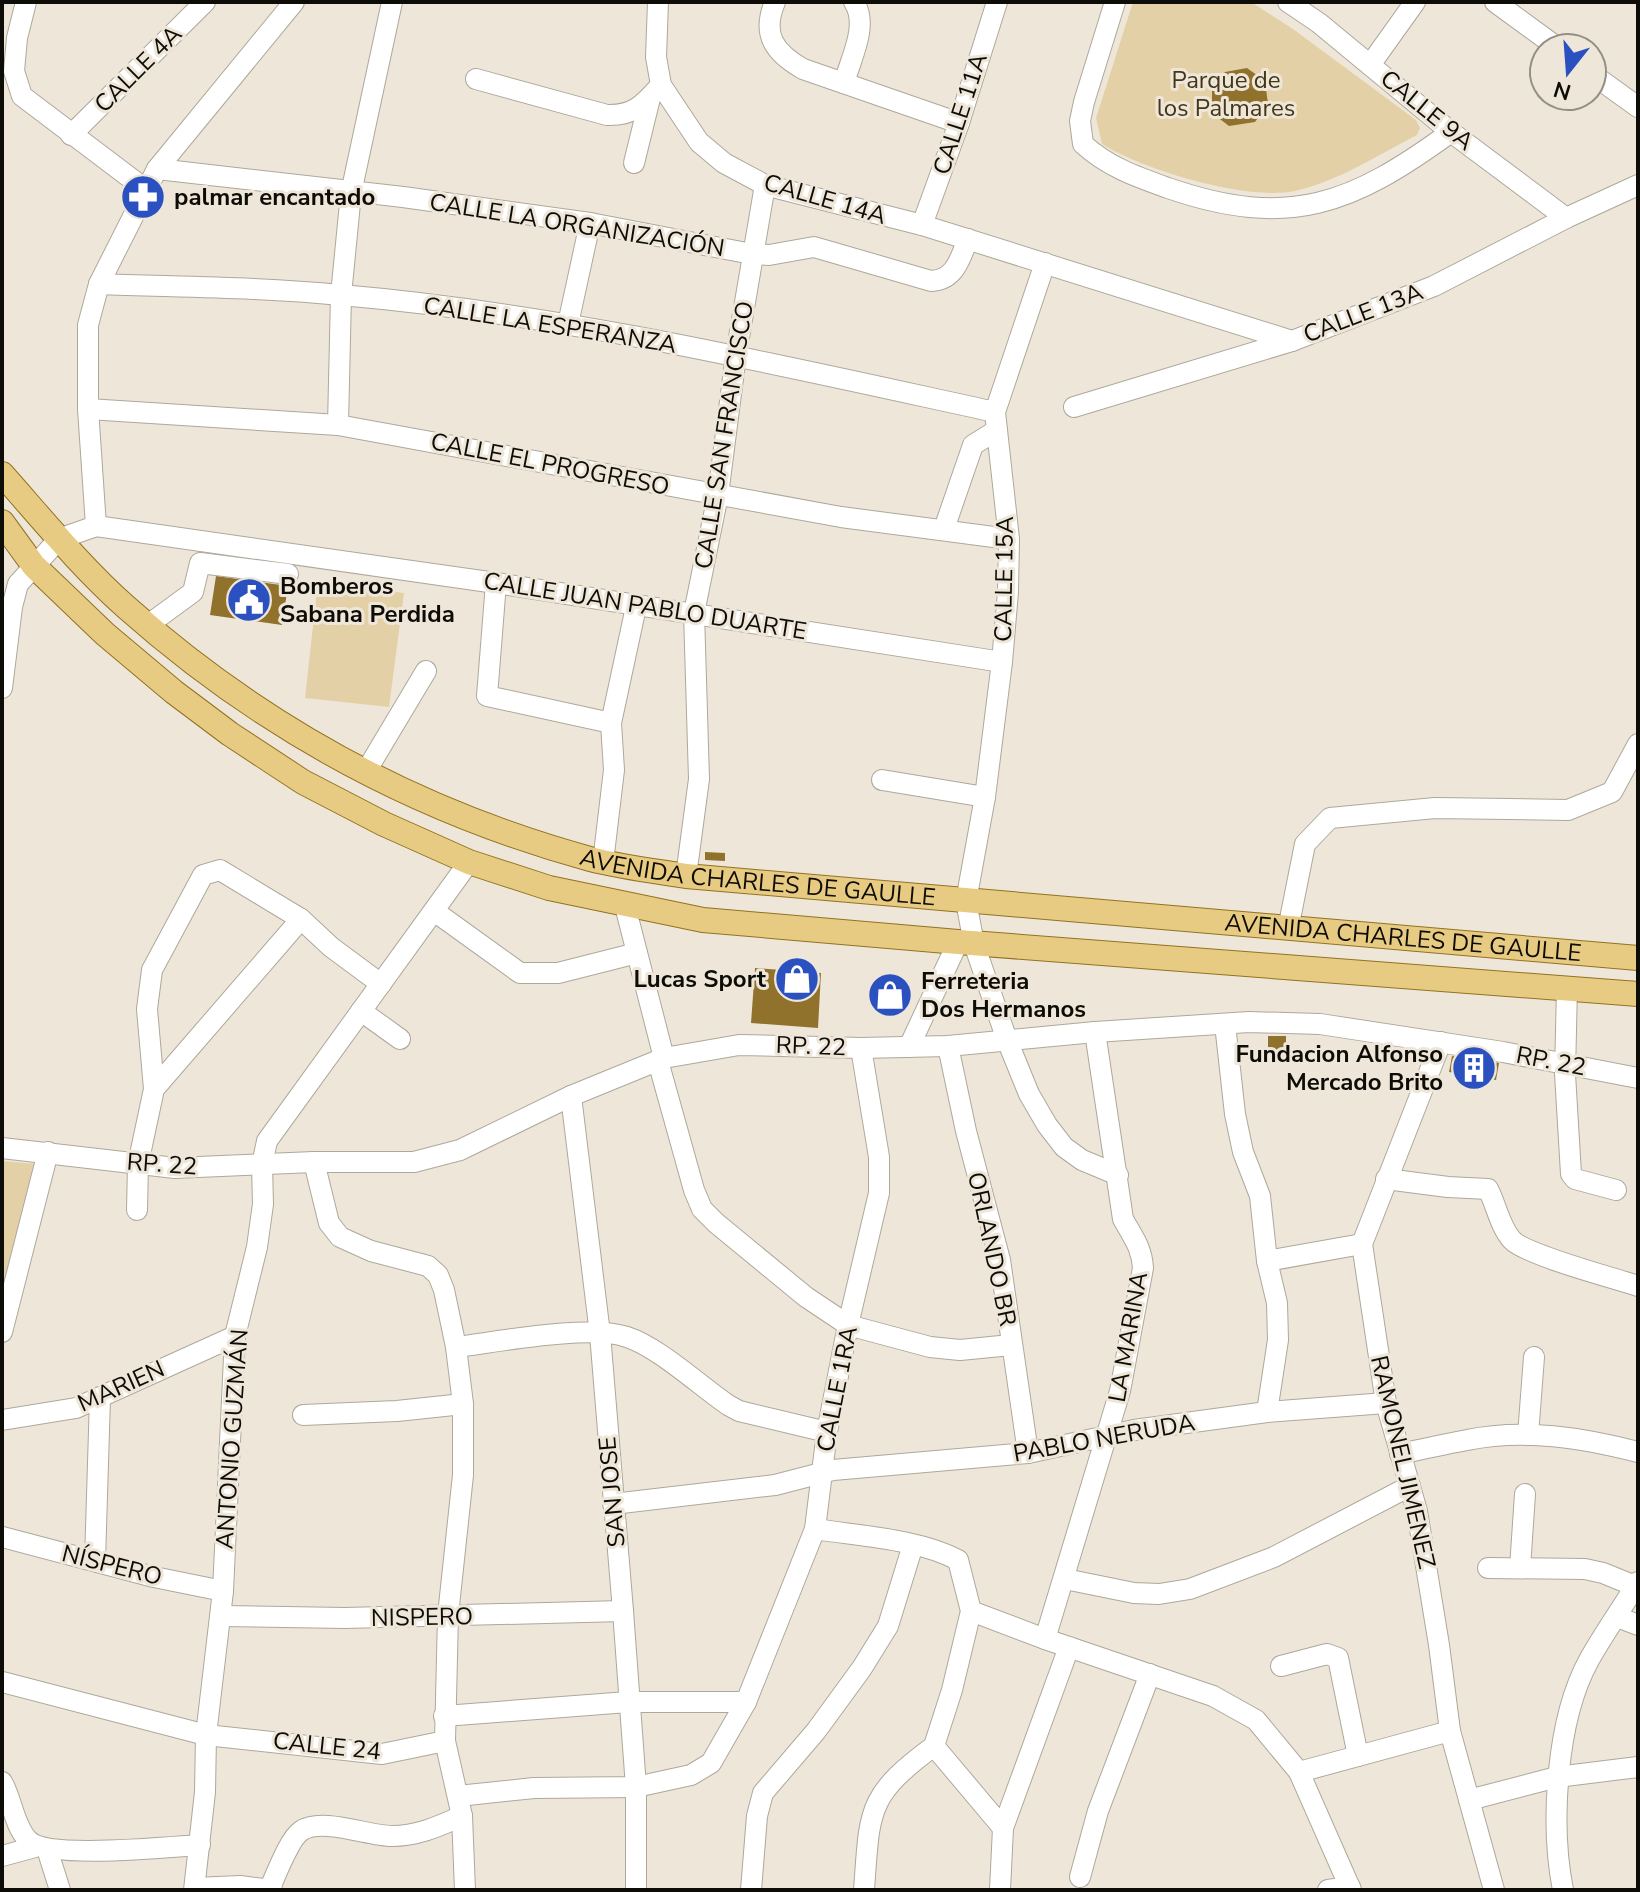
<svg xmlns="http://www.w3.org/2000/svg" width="1640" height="1892" viewBox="0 0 1640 1892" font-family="'Nunito Sans',sans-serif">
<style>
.green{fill:#e4d0a6}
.building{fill:#90722c}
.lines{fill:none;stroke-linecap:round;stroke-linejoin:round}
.minor-casing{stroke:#aea89b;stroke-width:22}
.major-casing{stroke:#927221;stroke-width:26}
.minor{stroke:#fff;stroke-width:20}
.major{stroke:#e8cb82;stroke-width:24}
.labels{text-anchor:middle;stroke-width:6;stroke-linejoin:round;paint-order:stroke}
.street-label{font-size:24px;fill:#0e0c07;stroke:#eee7d9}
.park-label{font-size:24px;fill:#443617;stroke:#eee7d9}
.poi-label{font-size:24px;font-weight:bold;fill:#0e0c07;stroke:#eee7d9;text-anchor:start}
</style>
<rect width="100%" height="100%" fill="#eee7d9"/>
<!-- green -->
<g class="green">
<path d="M 1133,2 L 1251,2 L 1293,29 L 1416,120 L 1420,128 L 1417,135 C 1378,155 1339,181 1295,191 C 1246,201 1144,170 1102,144 L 1096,118 Z"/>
<polygon points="318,581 404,593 389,707 305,698"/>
<polygon points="2,1161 37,1164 2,1304"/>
</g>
<!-- building -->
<g class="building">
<polygon points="1247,68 1265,81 1268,104 1255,122 1229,126 1212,113 1212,90 1225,72"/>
<polygon points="216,576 288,586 282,625 210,615"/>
<polygon points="705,852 725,853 725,861 705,860"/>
<polygon points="755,968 821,973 818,1028 751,1023"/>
<polygon points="879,984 902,984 902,1006 878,1006"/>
<rect x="1268" y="1036" width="18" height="25"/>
<polygon points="1452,1056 1499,1063 1496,1080 1449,1072"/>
</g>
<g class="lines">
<!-- minor casing -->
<g class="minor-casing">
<g id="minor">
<polyline points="26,2 17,38 14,71 22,96 145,189"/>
<polyline points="658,2 656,57 661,85 699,142 724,163 765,185 922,225 1292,341"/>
<path d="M 775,2 C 761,35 775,53 803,69 L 959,123"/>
<path d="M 1115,2 L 1084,102 L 1080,121 L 1083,144 C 1108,167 1137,177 1168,188 C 1290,230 1352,204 1451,132"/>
<polyline points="1288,2 1319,23 1451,132 1566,218"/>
<polyline points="1495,2 1558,48"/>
<polyline points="1370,65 1415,2"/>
<polyline points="1592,74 1638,107"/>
<path d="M 476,79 L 607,115 C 634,116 644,104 661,85"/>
<path d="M 844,83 C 851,58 869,25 854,2"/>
<polyline points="71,135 205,2"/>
<polyline points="634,163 650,98"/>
<path d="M 157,169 L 403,197 L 590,223 L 752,254 L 769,255 L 814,247 L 931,281 C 955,280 960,259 968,239"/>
<polyline points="922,225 959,123 997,2"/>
<polyline points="1045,263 995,412 1009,539 1008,592 1002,662 985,797 966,901 974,944 1007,1040 1029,1094 1047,1125 1064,1147 1082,1160 1118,1175"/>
<path d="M 99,284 C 180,287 261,287 341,295 C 562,314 779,365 995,412"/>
<polyline points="568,324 590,223"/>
<polyline points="1074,407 1292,341 1434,286 1566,218 1638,185"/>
<polyline points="88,409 338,425 841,517 1009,539"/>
<polyline points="338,425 341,295 351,193 392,2"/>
<polyline points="96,526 496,583 1002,662"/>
<polyline points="944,529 973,445 997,430"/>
<polyline points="496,583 487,696 611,723"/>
<polyline points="148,625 193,592 200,563 288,574"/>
<polyline points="2,688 12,607 18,584 59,539 96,526 88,409 88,325 99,284 157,169 294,2"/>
<polyline points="365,773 426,671"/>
<polyline points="882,780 985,797"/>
<polyline points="603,862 614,770 611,723 636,607"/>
<polyline points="686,876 699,779 694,613 718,495 736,355 765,185"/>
<polyline points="625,906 664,1058"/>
<polyline points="434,911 520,973 558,973 637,953"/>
<polyline points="1288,929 1305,844 1330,818 1435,808 1568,810 1612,792 1638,744"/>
<polyline points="1567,987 1565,1074 1571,1174 1575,1179 1616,1190"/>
<polyline points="361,1011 400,1039"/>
<polyline points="1225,1024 1235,1114 1243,1152 1260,1196 1267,1261 1277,1303 1278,1340 1267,1412"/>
<polyline points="1441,1042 1362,1244 1386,1403 1417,1511 1439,1645 1450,1731 1494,1890"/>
<polyline points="948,1046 966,1131 1000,1260 1028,1453"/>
<polyline points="909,1047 958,942"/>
<polyline points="658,1061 694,1190 702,1209 716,1223 806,1297 848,1325 930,1347 960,1350 1011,1345"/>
<polyline points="154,1089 301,919"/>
<polyline points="571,1096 600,1334 623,1611 636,1787 636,1890"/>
<polyline points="2,1148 175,1168 314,1162 414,1162 460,1150 571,1096 664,1058 739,1045 861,1048 948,1046 1095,1032 1249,1022 1320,1024 1503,1052 1638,1078"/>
<path d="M 1386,1179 L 1448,1187 L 1488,1189 C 1496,1204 1500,1227 1512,1240 C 1526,1255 1614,1278 1638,1286"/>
<polyline points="137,1210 138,1164 154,1089 147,1009 152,970 203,875 220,870 301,919 331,947 381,984"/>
<polyline points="1267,1261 1362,1244"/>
<polyline points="2,1332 48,1152"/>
<path d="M 456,1347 C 497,1342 590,1324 627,1337 C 658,1347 699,1385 728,1405 L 739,1411 L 827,1432"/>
<polyline points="303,1415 397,1411 463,1404"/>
<polyline points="2,1420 76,1408 235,1336"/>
<polyline points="1528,1435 1534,1357"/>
<path d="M 1400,1454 C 1423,1449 1445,1444 1467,1440 C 1524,1428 1583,1438 1638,1452"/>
<polyline points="613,1504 775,1485 833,1470 1028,1453 1134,1430 1267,1412 1386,1403"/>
<path d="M 815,1529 C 859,1536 919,1539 958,1560 L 971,1611 L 952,1690 L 934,1746 L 1003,1828"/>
<polyline points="2,1537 154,1577 223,1591"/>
<polyline points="95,1561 100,1398"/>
<polyline points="1488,1568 1585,1569 1603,1573 1635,1586"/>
<polyline points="1520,1568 1525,1494"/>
<polyline points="1065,1579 1134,1593 1159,1594 1190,1589 1274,1557 1410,1486"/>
<polyline points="971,1611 1045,1639 1213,1696 1256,1720 1299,1772 1351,1890"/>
<polyline points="221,1616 345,1618 623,1611"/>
<polyline points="1617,1617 1638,1625"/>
<path d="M 1045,1639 L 1120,1391 L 1143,1268 C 1142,1248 1133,1237 1123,1219 L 1095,1032"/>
<polyline points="1281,1666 1327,1654 1338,1658 1358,1756"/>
<polyline points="2,1682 206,1735 382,1754 445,1741 448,1615 463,1475 463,1404 456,1347 444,1290 438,1275 428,1266 371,1251 340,1237 329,1223 314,1162"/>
<polyline points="444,1716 628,1702 746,1702 815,1529 827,1432 848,1325 879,1193 879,1157 861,1048"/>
<polyline points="445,1741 462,1816 465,1890"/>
<polyline points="1299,1772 1450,1731"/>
<path d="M 2,1782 C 12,1799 14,1825 27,1839 C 44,1860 170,1847 200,1845"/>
<polyline points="458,1796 534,1788 636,1787 691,1775 711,1763 746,1702"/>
<polyline points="1469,1800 1557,1777 1638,1767"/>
<polyline points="47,1849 60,1890"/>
<polyline points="2,1856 35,1847"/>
<polyline points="1080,1877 1098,1811 1150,1674"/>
<polyline points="195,1888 240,1886 272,1890"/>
<polyline points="194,1890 205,1792 206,1735 223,1591 235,1336 257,1247 263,1204 262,1165 267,1141 469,862"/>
<path d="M 269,1890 C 276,1875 289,1839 301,1831 C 322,1817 368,1836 392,1836 C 418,1836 439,1826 462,1816"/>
<polyline points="751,1890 757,1816 763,1793 816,1731 862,1668 888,1626 913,1545"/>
<path d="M 864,1890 C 870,1810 866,1796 934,1746"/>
<polyline points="1000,1890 1003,1828 1069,1647"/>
<polyline points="1328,1890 1350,1887"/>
<path d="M 1563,1890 C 1550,1824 1556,1720 1589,1660 C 1604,1633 1622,1608 1638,1582"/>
</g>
</g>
<!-- major casing -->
<g class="major-casing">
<g id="major">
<path id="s1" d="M 2,474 C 42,519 81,567 126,607 C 262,728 415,811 590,859 C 621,867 654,871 686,876 L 1638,958"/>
<polyline points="2,522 34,566 105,634 174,692 230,734 303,782 384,824 469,862 549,888 703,920 958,942 1638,994"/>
</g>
</g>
<!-- minor -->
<use href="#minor" class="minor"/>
<!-- major -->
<use href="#major" class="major"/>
</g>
<!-- icons -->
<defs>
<g id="pharmacy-disc" transform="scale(2.3)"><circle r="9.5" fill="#2b51c0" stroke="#eee7d9"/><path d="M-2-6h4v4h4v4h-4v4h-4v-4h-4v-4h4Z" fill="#fff"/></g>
<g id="civic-disc" transform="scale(2.3)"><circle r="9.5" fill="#2b51c0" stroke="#eee7d9"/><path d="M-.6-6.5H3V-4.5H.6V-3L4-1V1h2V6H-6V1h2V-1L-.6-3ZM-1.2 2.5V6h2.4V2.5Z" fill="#fff"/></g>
<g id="shop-disc" transform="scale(2.3)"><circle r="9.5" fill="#2b51c0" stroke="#eee7d9"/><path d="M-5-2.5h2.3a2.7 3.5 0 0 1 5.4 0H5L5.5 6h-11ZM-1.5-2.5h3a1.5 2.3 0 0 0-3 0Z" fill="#fff"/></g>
<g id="building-disc" transform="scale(2.3)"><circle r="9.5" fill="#2b51c0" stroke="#eee7d9"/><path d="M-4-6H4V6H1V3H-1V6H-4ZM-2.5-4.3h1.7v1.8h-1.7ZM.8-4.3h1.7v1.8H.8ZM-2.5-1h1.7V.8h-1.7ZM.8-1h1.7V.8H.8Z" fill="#fff"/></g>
</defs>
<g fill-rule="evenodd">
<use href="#pharmacy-disc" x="143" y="197"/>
<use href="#civic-disc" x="249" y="600"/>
<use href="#shop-disc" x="797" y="979"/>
<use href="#shop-disc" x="890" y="995"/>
<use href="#building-disc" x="1474" y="1068"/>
</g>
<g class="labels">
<!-- street labels -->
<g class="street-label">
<text transform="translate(138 69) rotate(-45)" y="8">CALLE 4A</text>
<text transform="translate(1427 110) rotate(39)" y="8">CALLE 9A</text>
<text transform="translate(960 114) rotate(-72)" y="8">CALLE 11A</text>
<text transform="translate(825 199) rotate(16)" y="8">CALLE 14A</text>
<text transform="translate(577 225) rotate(9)" y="8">CALLE LA ORGANIZACIÓN</text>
<text transform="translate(1363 313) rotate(-21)" y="8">CALLE 13A</text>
<text transform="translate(550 325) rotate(9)" y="8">CALLE LA ESPERANZA</text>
<text transform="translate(724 435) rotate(-81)" y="8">CALLE SAN FRANCISCO</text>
<text transform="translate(550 464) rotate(11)" y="8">CALLE EL PROGRESO</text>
<text transform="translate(1004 579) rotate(-89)" y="8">CALLE 15A</text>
<text transform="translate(645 606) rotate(9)" y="8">CALLE JUAN PABLO DUARTE</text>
<text dy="8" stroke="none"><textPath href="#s1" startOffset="884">AVENIDA CHARLES DE GAULLE</textPath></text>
<text dy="8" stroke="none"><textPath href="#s1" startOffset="1532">AVENIDA CHARLES DE GAULLE</textPath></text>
<text transform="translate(811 1046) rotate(2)" y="8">RP. 22</text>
<text transform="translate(1551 1061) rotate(11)" y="8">RP. 22</text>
<text transform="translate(162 1164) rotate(4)" y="8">RP. 22</text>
<text transform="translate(992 1249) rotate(78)" y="8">ORLANDO BR</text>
<text transform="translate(1128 1337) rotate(-80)" y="8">LA MARINA</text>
<text transform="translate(121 1386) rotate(-24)" y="8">MARIEN</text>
<text transform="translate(837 1389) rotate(-79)" y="8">CALLE 1RA</text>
<text transform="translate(1104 1438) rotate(-10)" y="8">PABLO NERUDA</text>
<text transform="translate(232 1439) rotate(-86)" y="8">ANTONIO GUZMÁN</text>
<text transform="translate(1403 1462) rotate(77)" y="8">RAMONEL JIMENEZ</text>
<text transform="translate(612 1492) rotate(-95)" y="8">SAN JOSE</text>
<text transform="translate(112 1565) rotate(14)" y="8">NÍSPERO</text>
<text transform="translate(422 1617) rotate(-1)" y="8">NISPERO</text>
<text transform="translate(327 1746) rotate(6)" y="8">CALLE 24</text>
</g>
<!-- park labels -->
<g class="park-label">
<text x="1226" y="88">Parque de<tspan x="1226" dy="28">los Palmares</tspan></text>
</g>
<!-- poi labels -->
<g class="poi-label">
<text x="174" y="205">palmar encantado</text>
<text x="280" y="594">Bomberos<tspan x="280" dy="28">Sabana Perdida</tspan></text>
<text x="766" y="987" text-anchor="end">Lucas Sport</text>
<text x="921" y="989">Ferreteria<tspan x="921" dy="28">Dos Hermanos</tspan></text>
<text x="1443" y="1062" text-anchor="end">Fundacion Alfonso<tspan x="1443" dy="28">Mercado Brito</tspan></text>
</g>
</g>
<!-- border -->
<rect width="1640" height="1892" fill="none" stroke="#0e0c07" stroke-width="8"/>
<!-- north arrow -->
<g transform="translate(1568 72) rotate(197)"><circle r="38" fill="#eee7d9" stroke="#948f85" stroke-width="2"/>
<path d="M0-6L14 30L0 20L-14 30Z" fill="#2b51c0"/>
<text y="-12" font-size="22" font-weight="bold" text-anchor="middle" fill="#0e0c07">N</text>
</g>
</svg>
